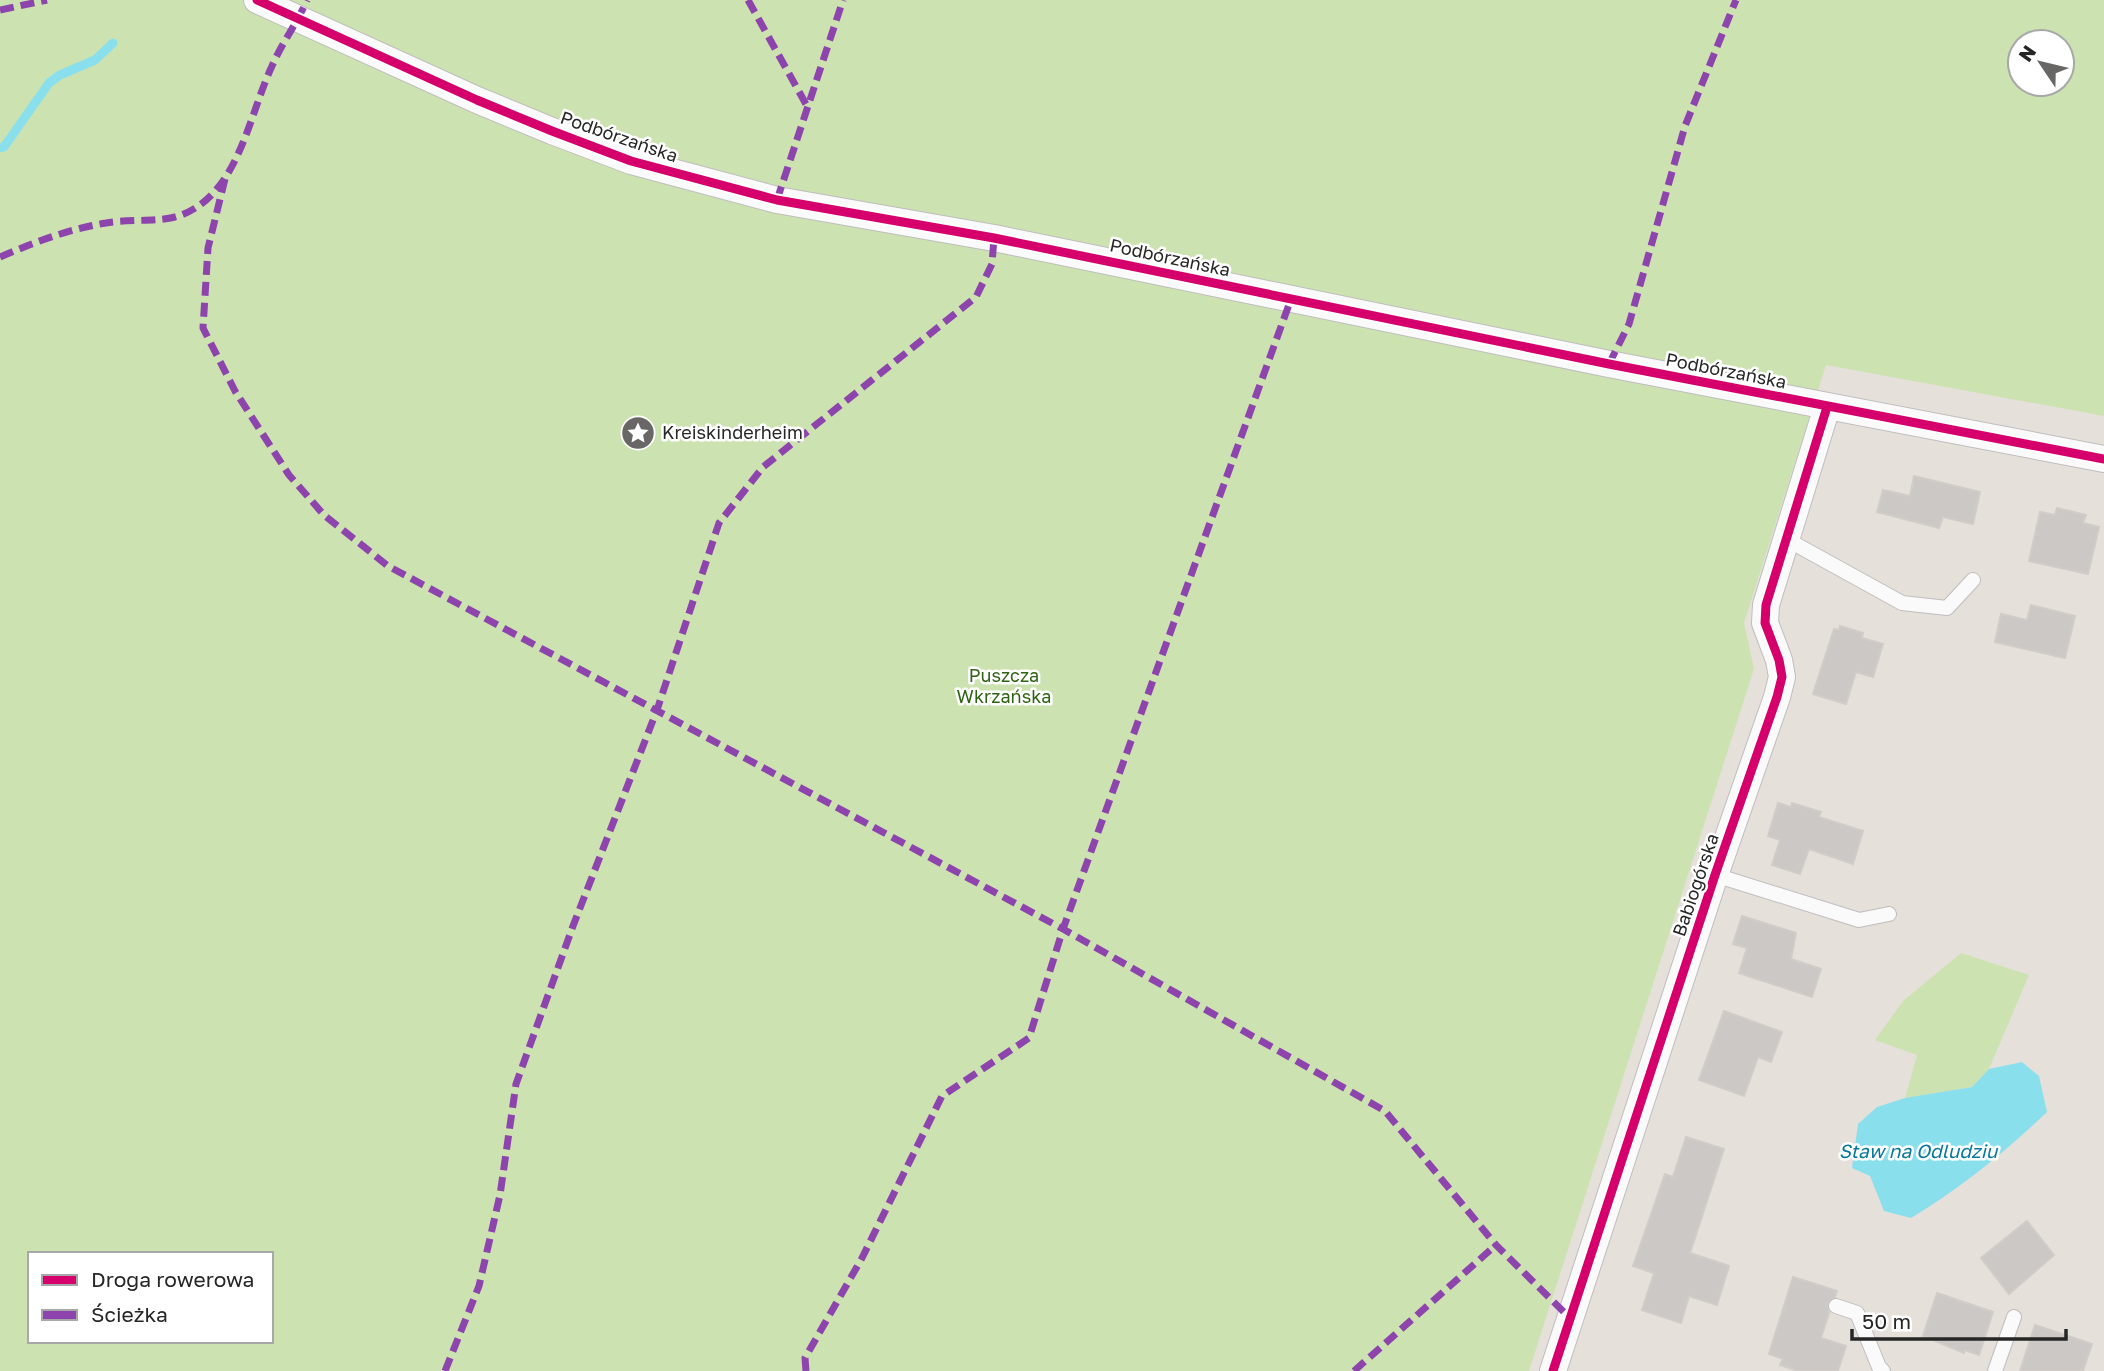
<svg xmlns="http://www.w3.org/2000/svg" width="2104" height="1371" viewBox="0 0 2104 1371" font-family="'Golos Text',sans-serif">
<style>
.green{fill:#cce3b1;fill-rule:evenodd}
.water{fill:#8adfec}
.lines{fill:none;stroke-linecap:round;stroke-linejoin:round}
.stream{stroke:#8adfec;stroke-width:9}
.building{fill:#ccc8c5;stroke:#d1ccc8;stroke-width:2}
.service-casing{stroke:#bfbdbd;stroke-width:16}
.minor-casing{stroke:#bfbdbd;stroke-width:28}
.service{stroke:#fbfafa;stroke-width:14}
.minor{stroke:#fbfafa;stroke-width:26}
.quiet{stroke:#8e44ad;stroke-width:7;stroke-dasharray:14 7;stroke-linecap:butt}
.cycleway-casing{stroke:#fff;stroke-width:13}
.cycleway{stroke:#d6006c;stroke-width:9}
.labels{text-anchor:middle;stroke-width:5;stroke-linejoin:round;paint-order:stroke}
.street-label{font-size:18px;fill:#262626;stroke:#fff}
.poi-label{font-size:18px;fill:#262626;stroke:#fff;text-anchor:start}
.park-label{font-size:18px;fill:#306415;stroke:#fff}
.water-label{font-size:19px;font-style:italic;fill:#07799a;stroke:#fff}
</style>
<rect width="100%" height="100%" fill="#e6e0db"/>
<!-- green -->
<g class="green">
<path d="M 0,0 L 2104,0 L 2104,416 L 1826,365 L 1744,623 L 1754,669 L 1529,1371 L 0,1371 ZM 2020,42 L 2062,42 L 2062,84 L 2020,84 ZM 30,1254 L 271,1254 L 271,1341 L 30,1341 Z"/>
<polygon points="1961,953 2029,975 1989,1069 1972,1087 1905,1098 1917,1055 1875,1040 1903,1001"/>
</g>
<!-- water -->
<path class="water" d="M 2022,1062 L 2039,1076 L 2047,1112 C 2004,1153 1962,1187 1911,1218 L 1884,1211 L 1870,1176 L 1852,1168 L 1858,1124 L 1877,1107 L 1905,1098 L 1972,1087 L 1989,1069 Z"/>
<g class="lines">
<!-- stream -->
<polyline class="stream" points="0,148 4,147 49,83 60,75 95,60 113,43"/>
</g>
<!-- building -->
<g class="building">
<polygon points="1914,476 1980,492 1973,524 1943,517 1939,528 1877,512 1883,490 1910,496"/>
<polygon points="2057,508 2086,515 2083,523 2099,527 2088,574 2029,561 2040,512 2055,515"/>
<polygon points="2031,605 2075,616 2065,658 1995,642 2001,614 2027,620"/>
<polygon points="1840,626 1863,633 1862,638 1883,644 1873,677 1856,672 1846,704 1813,694 1834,629 1839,630"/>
<polygon points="1778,803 1791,807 1792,803 1821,812 1819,817 1863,831 1853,864 1809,849 1800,874 1772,865 1780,840 1768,836"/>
<polygon points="1742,916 1796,933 1791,959 1821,969 1812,997 1739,973 1747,948 1733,944"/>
<polygon points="1724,1011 1782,1032 1771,1062 1758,1057 1744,1096 1699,1080"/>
<polygon points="1686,1137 1724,1149 1690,1253 1729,1266 1717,1305 1689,1296 1681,1323 1642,1310 1654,1273 1633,1266 1665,1174 1673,1177"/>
<polygon points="2027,1221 2054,1255 2009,1294 1981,1258"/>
<polygon points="1793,1277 1837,1291 1835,1297 1827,1304 1829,1313 1821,1338 1846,1346 1838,1371 1798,1371 1780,1365 1783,1359 1769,1354"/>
<polygon points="1937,1293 1993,1312 1979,1355 1965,1350 1964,1353 1923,1336"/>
<polygon points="2035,1325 2092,1344 2083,1371 2020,1371"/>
</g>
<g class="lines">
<!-- service casing -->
<g class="service-casing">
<g id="service">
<polyline points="1786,539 1902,603 1947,608 1973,580"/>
<polyline points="1715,875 1859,920 1889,914"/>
<polyline points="1836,1306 1857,1313 1879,1367 1883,1371"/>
<polyline points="1995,1371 2014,1317"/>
</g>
</g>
<!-- minor casing -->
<g class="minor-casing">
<g id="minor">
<polyline points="257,0 477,100 552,131 631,161 777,200 994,238 1609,364 2104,459"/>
<polyline points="1553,1371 1715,875 1777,697 1782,677 1779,660 1765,623 1766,605 1827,407"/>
</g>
</g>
<!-- service -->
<use href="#service" class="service"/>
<!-- minor -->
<use href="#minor" class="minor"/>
<!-- quiet -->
<g class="quiet">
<polyline points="748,0 807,106"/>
<polyline points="0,10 47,0"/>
<polyline points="225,179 208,248 203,328 235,391 289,475 324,515 388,566 1063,929 1385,1111 1496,1245 1570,1318"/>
<polyline points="777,200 843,0"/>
<path d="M 0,257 C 35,242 69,229 106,223 C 127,219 156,222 175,217 C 238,199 248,117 272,66 C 282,43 297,23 307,0"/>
<polyline points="1609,364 1629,324 1685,126 1736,0"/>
<polyline points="445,1371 479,1286 500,1195 516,1084 573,926 657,710 719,523 763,467 976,297 992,264 994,238"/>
<polyline points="806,1371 805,1358 862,1258 942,1096 1029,1038 1063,929 1291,299"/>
<polyline points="1354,1371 1496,1245"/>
</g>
<!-- cycleway casing -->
<g class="cycleway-casing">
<g id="cycleway">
<polyline points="257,0 477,100 552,131 631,161 777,200 994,238 1609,364 2104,459"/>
<polyline points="1553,1371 1715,875 1777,697 1782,677 1779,660 1765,623 1766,605 1827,407"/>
</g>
</g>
<!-- cycleway -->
<use href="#cycleway" class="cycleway"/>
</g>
<!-- icons -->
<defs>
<g id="sight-disc" transform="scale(1.75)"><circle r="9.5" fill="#696765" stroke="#fff"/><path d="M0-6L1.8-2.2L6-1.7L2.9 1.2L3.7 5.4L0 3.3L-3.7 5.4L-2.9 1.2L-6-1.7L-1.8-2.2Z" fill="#fff"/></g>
</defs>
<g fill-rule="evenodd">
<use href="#sight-disc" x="638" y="433"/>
</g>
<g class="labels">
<!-- street labels -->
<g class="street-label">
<text transform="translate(619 137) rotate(19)" y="6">Podbórzańska</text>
<text transform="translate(1170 258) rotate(12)" y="6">Podbórzańska</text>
<text transform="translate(1726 371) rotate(11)" y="6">Podbórzańska</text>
<text transform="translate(1696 885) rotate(-71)" y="6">Babiogórska</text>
</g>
<!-- poi labels -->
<g class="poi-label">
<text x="662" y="439">Kreiskinderheim</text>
</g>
<!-- park labels -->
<g class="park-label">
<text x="1004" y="682">Puszcza<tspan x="1004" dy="21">Wkrzańska</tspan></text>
</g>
<!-- water labels -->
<g class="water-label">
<text x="1918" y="1158">Staw na Odludziu</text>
</g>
</g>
<!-- legend -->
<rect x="28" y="1252" width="245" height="91" fill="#ffffff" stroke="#a8a8a8" stroke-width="2"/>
<rect x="42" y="1275" width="35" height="10" fill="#d6006c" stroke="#a8a8a8" stroke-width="2"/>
<text x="91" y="1287" font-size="21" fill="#262626">Droga rowerowa</text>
<rect x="42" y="1310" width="35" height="10" fill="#8e44ad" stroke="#a8a8a8" stroke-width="2"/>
<text x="91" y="1322" font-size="21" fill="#262626">Ścieżka</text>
<!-- north arrow -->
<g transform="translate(2041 63) rotate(305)"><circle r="33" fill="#ffffff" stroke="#a8a8a8" stroke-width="2"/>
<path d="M0-5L12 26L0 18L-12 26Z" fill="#696765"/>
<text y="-10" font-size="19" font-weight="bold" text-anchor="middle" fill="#262626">N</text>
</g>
<!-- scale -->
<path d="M1852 1329v10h214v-10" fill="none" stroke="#262626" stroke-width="3.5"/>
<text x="1862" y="1329" font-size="21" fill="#262626" stroke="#ffffff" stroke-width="5" paint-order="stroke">50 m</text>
</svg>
